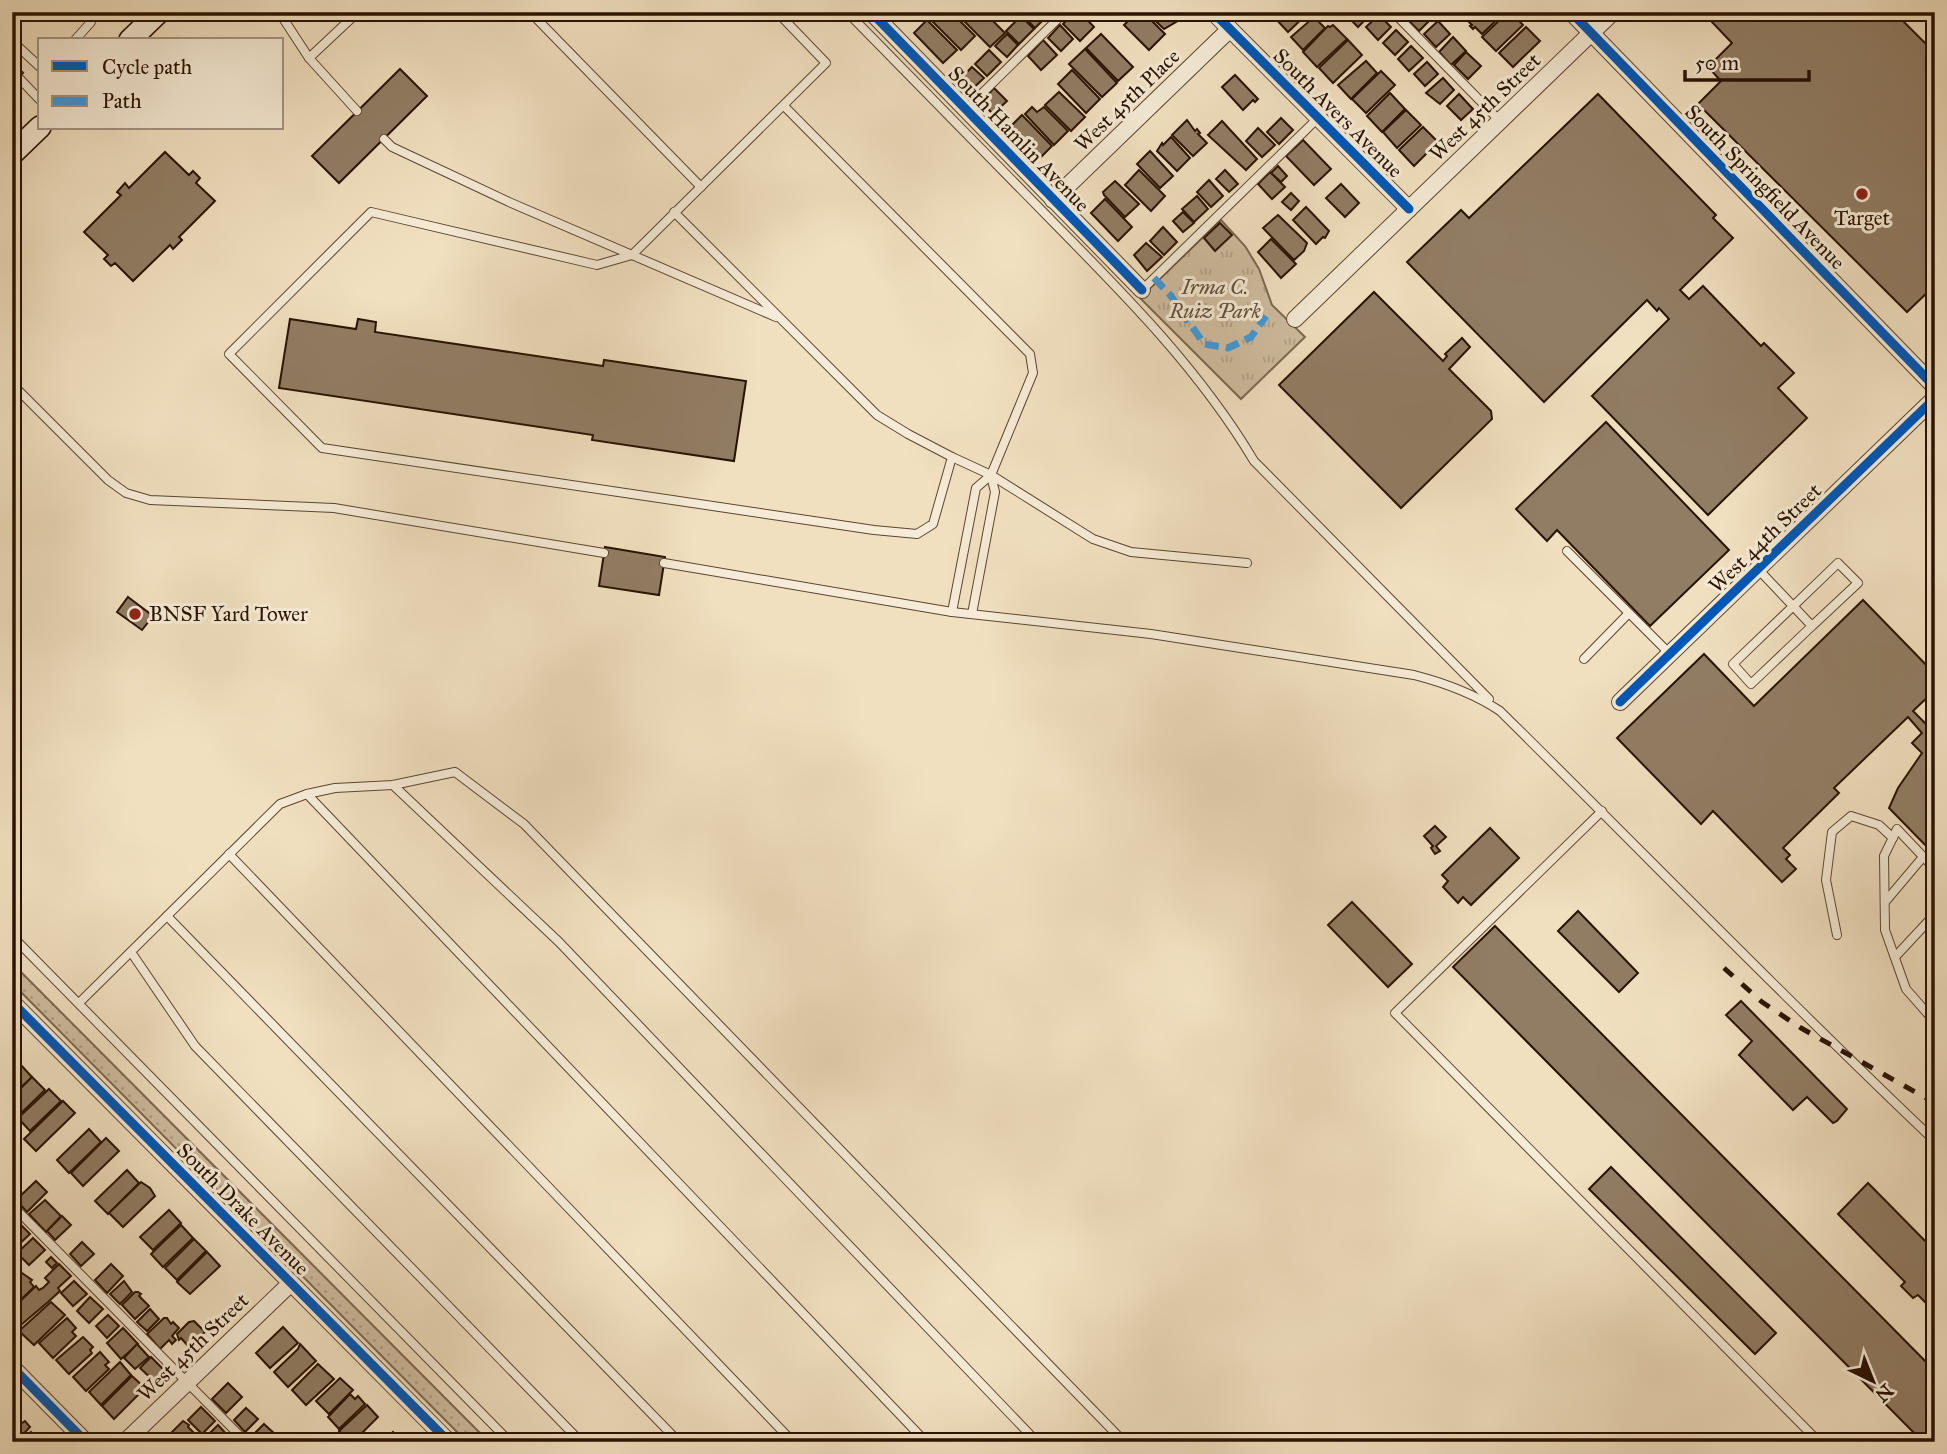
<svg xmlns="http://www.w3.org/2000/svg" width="1947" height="1454" viewBox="0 0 1947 1454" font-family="'IM FELL Great Primer',serif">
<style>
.grass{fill:url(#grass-dots);stroke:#7c6850;stroke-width:2}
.park{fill:url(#park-tufts);stroke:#7c6850;stroke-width:2}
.building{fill:#917d64;stroke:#281201;stroke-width:2}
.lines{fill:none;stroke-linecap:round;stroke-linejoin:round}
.lane-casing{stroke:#5a4631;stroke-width:10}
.street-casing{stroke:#5a4631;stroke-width:18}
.secondary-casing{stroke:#281201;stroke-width:24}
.lane{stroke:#f6ebd6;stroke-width:8}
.street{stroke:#f6ebd6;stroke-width:16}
.secondary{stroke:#f6ebd6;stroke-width:21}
.rail{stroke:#281201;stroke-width:5;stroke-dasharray:12 12;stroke-linecap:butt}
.quiet{stroke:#3d9add;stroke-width:7;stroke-dasharray:14 7;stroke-linecap:butt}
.cycleway-casing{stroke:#f6ebd6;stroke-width:13}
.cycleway{stroke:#0057b8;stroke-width:9}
.poi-dot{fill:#8f2418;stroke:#f6ebd6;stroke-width:2.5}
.labels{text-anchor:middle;stroke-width:6;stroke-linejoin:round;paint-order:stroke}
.street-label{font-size:21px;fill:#281201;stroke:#f6ebd6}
.poi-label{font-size:21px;fill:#281201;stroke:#f6ebd6}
.park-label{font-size:21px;font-style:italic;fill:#624e39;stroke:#f6ebd6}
</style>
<defs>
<pattern id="grass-dots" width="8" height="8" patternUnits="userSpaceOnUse" patternTransform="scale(1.75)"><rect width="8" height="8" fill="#cfbda0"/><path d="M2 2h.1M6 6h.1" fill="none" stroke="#b2a188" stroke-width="1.8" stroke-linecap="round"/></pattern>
<pattern id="park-tufts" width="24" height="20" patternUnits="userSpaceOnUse" patternTransform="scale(1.75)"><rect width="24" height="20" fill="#cfbda0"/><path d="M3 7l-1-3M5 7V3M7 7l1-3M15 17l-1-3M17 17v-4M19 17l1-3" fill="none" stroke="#b2a188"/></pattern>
</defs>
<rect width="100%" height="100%" fill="#f1e0c0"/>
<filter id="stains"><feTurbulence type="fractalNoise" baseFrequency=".00286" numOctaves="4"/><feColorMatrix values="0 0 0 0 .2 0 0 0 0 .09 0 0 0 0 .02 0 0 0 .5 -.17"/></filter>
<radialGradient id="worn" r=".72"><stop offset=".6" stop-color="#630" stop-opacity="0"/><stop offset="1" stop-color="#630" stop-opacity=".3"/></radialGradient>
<!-- grass -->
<polygon class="grass" points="12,963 489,1442 467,1442 12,983"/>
<!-- park -->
<polygon class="park" points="1221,220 1245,246 1259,269 1272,305 1305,337 1241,399 1140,298"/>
<!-- building -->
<g class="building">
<polygon points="935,12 951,12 975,36 961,50 929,18"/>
<polygon points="973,12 984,12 1005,33 990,47 964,21"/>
<polygon points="1025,12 1048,12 1049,14 1035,28 1022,15"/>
<polygon points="1074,12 1080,12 1094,27 1080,41 1063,24"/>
<polygon points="1137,12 1143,12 1165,34 1149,50 1124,25"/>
<polygon points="1146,12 1174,12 1181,19 1164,29"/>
<polygon points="1279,12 1309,12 1288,32 1274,17"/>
<polygon points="1349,12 1373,12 1358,27 1346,15"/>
<polygon points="1413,12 1426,12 1432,18 1419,31 1407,19"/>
<polygon points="1475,12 1505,12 1482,34 1475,27 1473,29 1470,26 1472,25 1467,20"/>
<polygon points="1508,12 1511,12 1523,25 1496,51 1482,37"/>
<polygon points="1719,12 1894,12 1935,53 1935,285 1907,312 1698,104 1721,81 1708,67 1732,43 1711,21"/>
<polygon points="1379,15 1391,27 1378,40 1366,27"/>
<polygon points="1021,16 1034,29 1019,44 1006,31"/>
<polygon points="1314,17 1325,28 1303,50 1291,37"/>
<polygon points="927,20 957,50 943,63 914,33"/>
<polygon points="1438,21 1450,34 1436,47 1424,34"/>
<polygon points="1060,25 1073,39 1061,51 1048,38"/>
<polygon points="1333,25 1347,39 1317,67 1303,52 1328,26 1330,27"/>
<polygon points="1526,27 1540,41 1513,67 1499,53"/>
<polygon points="1396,30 1408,42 1395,55 1383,43"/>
<polygon points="1007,34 1018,45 1007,57 995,46"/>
<polygon points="1101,34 1133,67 1118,81 1086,48"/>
<polygon points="1453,37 1466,51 1451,65 1439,52"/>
<polygon points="1043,40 1057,55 1041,70 1028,56"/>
<polygon points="1348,40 1362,55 1333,83 1319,68"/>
<polygon points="1411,46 1423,58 1409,71 1398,59"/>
<polygon points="1085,49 1117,83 1102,97 1069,64"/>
<polygon points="989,50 1001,62 987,76 975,64"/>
<polygon points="1466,52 1481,66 1468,79 1454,65"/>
<polygon points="12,61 23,73 14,81 21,88 20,93 12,101"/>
<polygon points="1366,61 1377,73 1351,99 1338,85"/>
<polygon points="1427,62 1438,74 1425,86 1414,74"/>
<polygon points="972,67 984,78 969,92 958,81"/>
<polygon points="400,69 427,96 339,183 312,156"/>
<polygon points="1072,70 1100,99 1086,113 1058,84"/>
<polygon points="1381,71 1395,85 1366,113 1352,99"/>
<polygon points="1235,75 1258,99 1255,102 1253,100 1243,110 1222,87"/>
<polygon points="1443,78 1454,90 1440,104 1426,93"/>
<polygon points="994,88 1007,101 993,114 981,102"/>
<polygon points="1059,92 1085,117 1071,131 1045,105"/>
<polygon points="1390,93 1405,109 1382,132 1367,116"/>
<polygon points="1459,94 1473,109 1461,120 1447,106"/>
<polygon points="1598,94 1716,215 1713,218 1733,238 1680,290 1689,299 1703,286 1761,346 1764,343 1794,373 1778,388 1807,418 1708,515 1592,396 1669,319 1659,308 1657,311 1647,300 1544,402 1407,262 1461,210 1469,218"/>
<polygon points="1032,107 1037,112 1044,107 1068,131 1054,145 1025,114"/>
<polygon points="1406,110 1421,125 1397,148 1383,132"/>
<polygon points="1022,115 1052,146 1038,160 1008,129"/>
<polygon points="1281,118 1293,130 1279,144 1267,132"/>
<polygon points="1187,120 1195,131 1197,129 1200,133 1198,134 1207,143 1193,156 1172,135"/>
<polygon points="1222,121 1257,159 1246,170 1208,135"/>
<polygon points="1423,127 1438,142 1414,166 1399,150"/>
<polygon points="1258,128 1275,145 1262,157 1246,141"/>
<polygon points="1171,137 1190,158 1177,171 1157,151 1162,143 1163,145"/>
<polygon points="1303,140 1331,169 1314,185 1286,156"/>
<polygon points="1150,151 1173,176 1160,188 1137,164"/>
<polygon points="165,152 189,175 193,171 200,178 196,183 215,201 179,237 182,240 173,249 170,245 133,281 115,263 111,266 104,259 108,255 84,232 121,195 117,192 125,183 129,188"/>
<polygon points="1278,166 1287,176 1281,182 1271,173"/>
<polygon points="1139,170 1165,196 1151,211 1125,185"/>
<polygon points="1225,170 1238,184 1229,192 1216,179"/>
<polygon points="1270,172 1285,187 1272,199 1258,184"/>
<polygon points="1209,180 1223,196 1211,207 1197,192"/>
<polygon points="1115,181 1139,204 1125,217 1104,195 1103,192"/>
<polygon points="1341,184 1359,203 1345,217 1326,198"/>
<polygon points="1291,193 1299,201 1291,210 1282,202"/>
<polygon points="1197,196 1208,209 1194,222 1182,209"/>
<polygon points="1105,199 1132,227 1118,241 1091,213"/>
<polygon points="1306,207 1329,231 1325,238 1323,237 1316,244 1293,220"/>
<polygon points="1183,212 1194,223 1183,232 1173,221"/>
<polygon points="1278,215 1307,243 1304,251 1294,260 1263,228"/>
<polygon points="1220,223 1232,235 1215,251 1204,238"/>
<polygon points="1163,227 1177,242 1164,255 1150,241"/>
<polygon points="1271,239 1296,264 1281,278 1258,252"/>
<polygon points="1146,243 1162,257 1147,271 1134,255"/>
<polygon points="1374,292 1443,361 1447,356 1445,354 1462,338 1470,347 1449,369 1491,411 1492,419 1401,508 1279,385"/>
<polygon points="290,319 356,329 358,319 376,322 375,332 603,366 604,360 746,381 734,461 592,440 593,435 279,388"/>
<polygon points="1606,422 1729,550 1650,626 1557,530 1547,541 1516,509"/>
<polygon points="605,547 665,557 659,595 599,586"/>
<polygon points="128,597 153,616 142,630 117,612"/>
<polygon points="1863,600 1935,674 1935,690 1913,711 1929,727 1935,721 1935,855 1889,808 1898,788 1922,753 1912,743 1922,733 1908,717 1834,788 1839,793 1783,848 1790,855 1786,859 1796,869 1782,882 1713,811 1701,824 1617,738 1704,654 1754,706"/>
<polygon points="1435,826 1446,837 1436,846 1440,851 1435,854 1431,848 1433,846 1424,836"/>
<polygon points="1490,828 1519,858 1471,905 1463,897 1458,903 1443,887 1448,881 1442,875"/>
<polygon points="1352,902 1412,964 1388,987 1328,925"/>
<polygon points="1578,911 1638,973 1619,992 1558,931"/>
<polygon points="1495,926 1935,1371 1935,1442 1923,1442 1453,967"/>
<polygon points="1741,1001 1847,1109 1837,1121 1833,1123 1807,1097 1793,1110 1739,1055 1752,1041 1726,1015"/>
<polygon points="19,1063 32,1077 12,1096 12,1069"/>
<polygon points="32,1077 45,1090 12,1122 12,1097"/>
<polygon points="49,1089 61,1101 30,1131 18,1118"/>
<polygon points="63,1101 75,1113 36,1151 24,1139"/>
<polygon points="89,1129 101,1142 69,1173 57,1160"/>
<polygon points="106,1138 119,1151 83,1186 71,1173"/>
<polygon points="1611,1167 1776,1333 1755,1354 1589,1189"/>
<polygon points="127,1170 139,1183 108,1214 95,1201"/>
<polygon points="36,1181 47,1192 27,1212 16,1200"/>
<polygon points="141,1182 150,1188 155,1196 123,1227 109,1213"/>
<polygon points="1868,1183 1935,1251 1935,1312 1918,1295 1913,1298 1901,1286 1905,1282 1838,1214"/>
<polygon points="45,1200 61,1216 46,1232 29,1214"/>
<polygon points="169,1210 181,1223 153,1250 140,1237"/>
<polygon points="62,1216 71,1225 55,1240 47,1231"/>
<polygon points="19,1223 30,1234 15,1248 12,1245 12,1230"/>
<polygon points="181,1225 193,1238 163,1267 151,1254"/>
<polygon points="33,1238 45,1250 29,1265 17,1253"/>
<polygon points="194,1239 206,1251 177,1280 165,1268"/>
<polygon points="82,1242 94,1254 81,1266 70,1254"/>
<polygon points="207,1252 220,1266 190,1294 177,1282"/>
<polygon points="51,1257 57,1263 52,1268 46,1262"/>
<polygon points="12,1261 21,1271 12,1280"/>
<polygon points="59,1264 71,1276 58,1288 60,1291 48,1302 21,1325 19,1323 16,1326 12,1322 14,1320 12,1309 36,1286 39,1290 43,1288 49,1282 45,1278"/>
<polygon points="111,1264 123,1276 107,1293 95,1280"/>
<polygon points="22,1273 32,1280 30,1282 34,1287 12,1308 12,1283"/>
<polygon points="74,1281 87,1294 73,1306 61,1293"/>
<polygon points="124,1281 132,1292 120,1304 110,1294"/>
<polygon points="135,1292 138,1292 141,1294 139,1296 149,1306 135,1319 122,1305"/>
<polygon points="90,1297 103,1309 89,1323 77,1311"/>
<polygon points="51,1302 65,1315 34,1345 19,1331"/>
<polygon points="150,1309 159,1319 147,1331 137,1322"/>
<polygon points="108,1315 119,1326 107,1338 96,1326"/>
<polygon points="67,1318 76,1328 72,1332 76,1336 53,1358 39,1343"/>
<polygon points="164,1318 167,1318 171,1324 173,1322 179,1328 172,1336 176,1340 172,1344 169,1340 160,1349 147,1334"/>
<polygon points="194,1321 205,1332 189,1347 181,1338 179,1340 177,1334 189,1322"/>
<polygon points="283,1327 298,1343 270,1368 256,1353"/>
<polygon points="123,1328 138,1344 121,1359 107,1343"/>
<polygon points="83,1337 93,1347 90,1350 92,1353 69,1374 56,1360"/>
<polygon points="137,1344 149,1357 135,1369 124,1358"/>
<polygon points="300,1344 316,1361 288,1387 274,1372 298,1349"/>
<polygon points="100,1352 109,1362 105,1365 109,1369 86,1391 73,1377"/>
<polygon points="151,1357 165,1371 155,1382 140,1368"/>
<polygon points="120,1362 131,1375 101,1405 89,1392"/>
<polygon points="318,1364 334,1379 306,1405 292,1390"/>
<polygon points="132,1376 145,1388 114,1419 102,1406"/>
<polygon points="340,1378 353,1390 329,1414 316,1401"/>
<polygon points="228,1383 242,1397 226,1413 212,1399"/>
<polygon points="350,1394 355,1399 358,1396 365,1404 339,1429 328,1417"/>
<polygon points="367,1405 378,1417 353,1442 349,1442 339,1431"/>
<polygon points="201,1407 215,1421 202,1434 188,1420"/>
<polygon points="246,1408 258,1419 245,1432 234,1420"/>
<polygon points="15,1416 22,1423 25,1421 30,1427 16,1442 12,1442 12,1418"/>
<polygon points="183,1421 189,1425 188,1427 198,1437 193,1442 162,1442"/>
<polygon points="264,1424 276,1435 269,1442 256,1442 251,1437"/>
<polygon points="218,1425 230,1438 226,1442 206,1442 204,1439"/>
<polygon points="31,1432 38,1439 41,1436 45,1442 20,1442"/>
<polygon points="393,1432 403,1442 383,1442"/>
</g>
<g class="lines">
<!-- lane casing -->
<g class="lane-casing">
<g id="lane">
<polyline points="279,12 309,58 357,111"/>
<polyline points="530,12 701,187"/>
<path d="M 847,12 C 916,83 986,154 1056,225 C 1129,299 1201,372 1254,461 L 1489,699"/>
<polyline points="1393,12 1500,121"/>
<polyline points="75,40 91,22 89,12"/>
<polyline points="12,41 40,67"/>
<polyline points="309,58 358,12"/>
<polyline points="18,77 40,100"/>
<polyline points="784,106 1030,354 1033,373 991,475 976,488 952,612"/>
<polyline points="965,110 1065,12"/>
<polyline points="384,139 392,147 509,202 776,317"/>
<polyline points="674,212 877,415 908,434 952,457 933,524 917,534 874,530 322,448 229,354 371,212 597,265 632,255 826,63 777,12"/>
<polyline points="1142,290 1318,118"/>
<polyline points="12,384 108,480 126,493 150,500 334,508 604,553"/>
<polyline points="952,457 991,475 1093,539 1131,552 1247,563"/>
<polyline points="1567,551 1670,654"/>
<path d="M 664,563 L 952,612 L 1151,634 L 1414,675 C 1445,683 1473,693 1500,711 C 1645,854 1787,1001 1935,1141"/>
<polyline points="1758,569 1812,626 1858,583 1838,563 1733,664 1751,684 1812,626"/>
<polyline points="972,614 995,492 991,476"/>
<polyline points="1584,659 1628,614"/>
<polyline points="393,785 559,942 1037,1442"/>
<polyline points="307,794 926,1442"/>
<polyline points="1602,811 1395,1013 1819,1442"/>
<polyline points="229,854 793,1442"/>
<polyline points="1935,869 1897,829 1884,856 1885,930 1906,989 1935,1022"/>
<polyline points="1885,902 1923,857"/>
<polyline points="167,916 679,1442"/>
<polyline points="1837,935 1826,880 1832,832 1851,816 1879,825 1893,838"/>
<polyline points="12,936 510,1442"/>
<polyline points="131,952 195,1046 581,1442"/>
<polyline points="1895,957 1935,914"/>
<polyline points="79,1003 280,804 307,794 335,788 393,785 455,772 524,824 1124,1442"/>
<polyline points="12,1205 246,1442"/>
</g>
</g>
<!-- street casing -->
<g class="street-casing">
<g id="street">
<polyline points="871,12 1142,290"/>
<polyline points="1213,12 1409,209"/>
<polyline points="1571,12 1935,387"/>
<polyline points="1053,200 1230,29"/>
<polyline points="1295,319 1613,12"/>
<polyline points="1620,702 1935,398"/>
<polyline points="12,1002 449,1442"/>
<polyline points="12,1367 86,1442"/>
<polyline points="125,1442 291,1283"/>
</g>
</g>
<!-- secondary casing -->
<g class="secondary-casing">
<g id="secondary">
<polyline points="130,40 159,12"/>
<polyline points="12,154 40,127"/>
</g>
</g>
<!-- lane -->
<use href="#lane" class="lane"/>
<!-- street -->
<use href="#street" class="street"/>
<!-- secondary -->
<use href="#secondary" class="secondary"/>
<!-- rail -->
<polyline class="rail" points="1724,968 1762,1002 1801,1028 1935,1103"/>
<!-- quiet -->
<polyline class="quiet" points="1154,278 1171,296 1204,344 1228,348 1251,337 1266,316"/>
<!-- cycleway casing -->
<g class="cycleway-casing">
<g id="cycleway">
<polyline points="871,12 1142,290"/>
<polyline points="1213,12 1409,209"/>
<polyline points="1571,12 1935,387"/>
<polyline points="1620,702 1935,398"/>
<polyline points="12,1002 449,1442"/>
<polyline points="12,1367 86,1442"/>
</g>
</g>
<!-- cycleway -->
<use href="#cycleway" class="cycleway"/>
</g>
<!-- markers -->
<g class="poi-dot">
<circle cx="1862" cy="194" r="7"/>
<circle cx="135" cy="614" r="7"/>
</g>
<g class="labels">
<!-- street labels -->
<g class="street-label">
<text transform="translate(1127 100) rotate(-44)" y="7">West 45th Place</text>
<text transform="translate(1485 107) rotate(-44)" y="7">West 45th Street</text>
<text transform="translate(1338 113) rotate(45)" y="7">South Avers Avenue</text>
<text transform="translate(1019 139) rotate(46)" y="7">South Hamlin Avenue</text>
<text transform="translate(1765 187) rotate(46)" y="7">South Springfield Avenue</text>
<text transform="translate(1765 538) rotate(-44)" y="7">West 44th Street</text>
<text transform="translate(243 1209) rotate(45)" y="7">South Drake Avenue</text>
<text transform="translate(193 1347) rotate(-44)" y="7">West 45th Street</text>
</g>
<!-- poi labels -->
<g class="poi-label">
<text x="1862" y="225">Target</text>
<text x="149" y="621" text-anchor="start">BNSF Yard Tower</text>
</g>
<!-- park labels -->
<g class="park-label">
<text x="1215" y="294">Irma C.<tspan x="1215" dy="24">Ruiz Park</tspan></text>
</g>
</g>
<!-- margin -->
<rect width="1947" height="1454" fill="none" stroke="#f1e0c0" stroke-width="42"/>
<rect x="14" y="14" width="1919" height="1426" fill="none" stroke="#281201" stroke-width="3.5"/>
<rect x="21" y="21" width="1905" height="1412" fill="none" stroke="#281201" stroke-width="2"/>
<!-- legend -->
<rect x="38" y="38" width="245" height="91" fill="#f6ebd6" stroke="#a49481" stroke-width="2"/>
<rect x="52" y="61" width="35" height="10" fill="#0057b8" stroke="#a49481" stroke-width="2"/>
<text x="102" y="74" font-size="21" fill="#281201">Cycle path</text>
<rect x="52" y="96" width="35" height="10" fill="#3d9add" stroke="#a49481" stroke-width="2"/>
<text x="102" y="108" font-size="21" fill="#281201">Path</text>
<!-- north arrow -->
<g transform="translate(1873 1381) rotate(137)" stroke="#f6ebd6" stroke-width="5" paint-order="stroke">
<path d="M0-5L12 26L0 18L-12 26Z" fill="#281201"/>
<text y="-10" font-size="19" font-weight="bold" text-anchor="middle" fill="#281201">N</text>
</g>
<!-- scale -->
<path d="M1685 70v10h124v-10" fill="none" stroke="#281201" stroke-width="3.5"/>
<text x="1695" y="70" font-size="21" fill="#281201" stroke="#f6ebd6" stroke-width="5" paint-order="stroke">50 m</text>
<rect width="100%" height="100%" filter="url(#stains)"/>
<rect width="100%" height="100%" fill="url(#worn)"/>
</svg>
